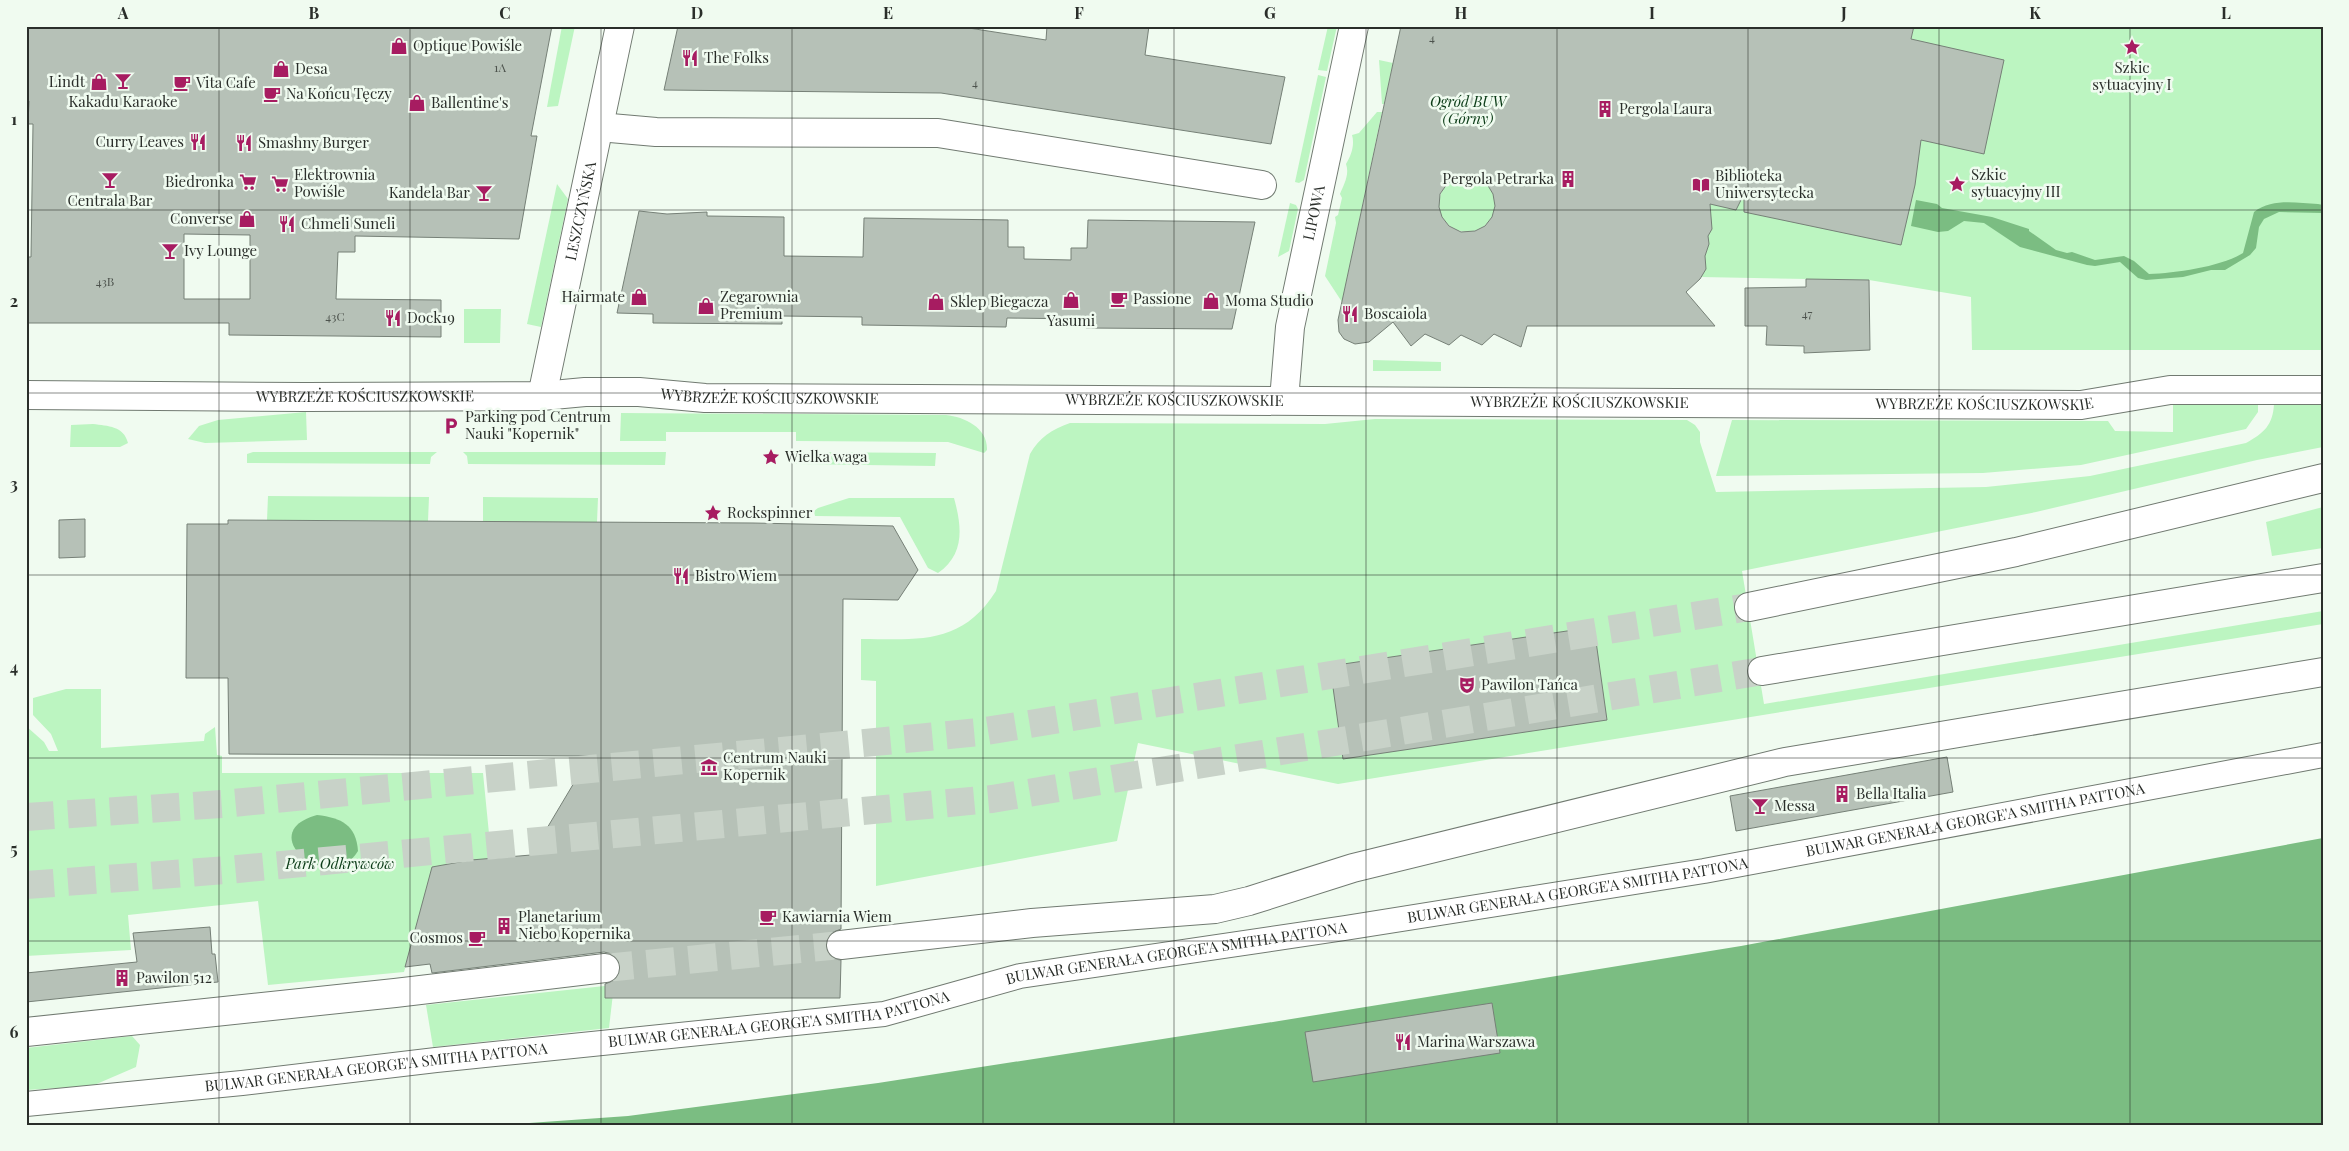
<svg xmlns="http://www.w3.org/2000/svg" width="2349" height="1151" viewBox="0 0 2349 1151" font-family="'Playfair Display',serif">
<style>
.green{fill:#bcf5c1;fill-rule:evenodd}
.water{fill:#7bbd82}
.building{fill:#b6c1b7;stroke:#768077;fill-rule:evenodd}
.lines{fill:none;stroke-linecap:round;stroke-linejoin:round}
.minor-tunnel{stroke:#c8d2c8;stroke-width:28;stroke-dasharray:28 14;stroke-linecap:butt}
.primary-tunnel{stroke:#c8d2c8;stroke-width:28;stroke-dasharray:28 14;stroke-linecap:butt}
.pedestrian-casing{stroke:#717a71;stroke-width:26}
.minor-casing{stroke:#717a71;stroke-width:30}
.primary-casing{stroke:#717a71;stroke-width:30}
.pedestrian{stroke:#fff;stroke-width:24}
.minor{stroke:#fff;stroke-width:28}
.primary{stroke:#fff;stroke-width:28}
.grid{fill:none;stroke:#2a2e2a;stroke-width:1;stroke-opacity:0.55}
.labels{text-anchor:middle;stroke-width:5;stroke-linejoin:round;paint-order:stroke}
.number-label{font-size:12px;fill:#4d534d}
.poi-label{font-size:15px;fill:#2a2e2a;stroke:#f0fbf0;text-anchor:start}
.park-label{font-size:15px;font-style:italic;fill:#0a3b16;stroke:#f0fbf0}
.street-label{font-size:15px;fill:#2a2e2a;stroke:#f0fbf0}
.neatline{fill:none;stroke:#2a2e2a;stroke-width:2}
.grid-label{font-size:16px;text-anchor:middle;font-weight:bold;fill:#2a2e2a}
</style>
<rect width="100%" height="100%" fill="#f0fbf0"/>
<!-- green -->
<g class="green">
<polygon points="562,26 575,26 558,106 547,107"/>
<polygon points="1328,26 1337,26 1327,71 1318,70"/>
<path d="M 1914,26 L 2323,26 L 2323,350 L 1972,350 L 1971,297 L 1869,280 L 1701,277 L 1701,273 L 1386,299 L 1425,42 L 1897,107 ZM 1443,174 L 1494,177 L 1498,226 L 1478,241 L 1433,223 Z"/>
<polygon points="1379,60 1393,63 1384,104 1382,104"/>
<polygon points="1318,75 1326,77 1304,180 1299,183 1295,182"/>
<path d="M 1377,112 L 1382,112 L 1342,302 L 1325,276 L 1336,223 L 1335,217 L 1338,215 L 1342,198 L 1340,194 C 1343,186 1350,175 1346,164 C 1351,156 1355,145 1352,135 L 1359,133 Z"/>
<circle cx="1467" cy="204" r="28"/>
<polygon points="557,184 568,199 541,327 527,324"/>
<polygon points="1290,203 1296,205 1298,209 1289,251 1278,257"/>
<polygon points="464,309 501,309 500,343 464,343"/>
<polygon points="1373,360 1441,362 1441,371 1373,371"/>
<polygon points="2173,404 2258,405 2258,412 2246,429 2081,465 1983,473 1716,476 1732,420 2108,421 2115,431 2173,432"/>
<path d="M 2274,404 L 2323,404 L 2323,447 L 2257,460 L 2036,512 L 1742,571 L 1764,704 L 2323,611 L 2323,624 L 1338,784 L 1138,743 L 1117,841 L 876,886 L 876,681 L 861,680 L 861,639 C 918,639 961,646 996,591 L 1030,454 C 1039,438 1052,429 1070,423 L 1325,424 L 1375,419 L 1687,420 L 1695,425 L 1700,432 L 1700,442 L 1716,492 L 1986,487 L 2090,476 L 2246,443 C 2264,433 2273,425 2274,404 Z"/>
<polygon points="306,412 307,440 205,443 188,439 199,426 218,420"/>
<path d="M 621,413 L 946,415 C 965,417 988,428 987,450 L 984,453 L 948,442 L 796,441 L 796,432 L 666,432 L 666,441 L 620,441 Z"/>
<path d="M 93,424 C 108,426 124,426 128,443 L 120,447 L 70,447 L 71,425 Z"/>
<polygon points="253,452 437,452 431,457 430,464 247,463 247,454"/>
<polygon points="463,452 666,452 665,465 468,464 467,456"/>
<polygon points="795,452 936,453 935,466 795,464"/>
<polygon points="268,496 429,497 428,521 267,520"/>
<polygon points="483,497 598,498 597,522 483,522"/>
<path d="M 849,498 L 954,498 C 962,527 965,554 938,573 L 928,568 L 900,517 L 815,516 L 814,511 L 818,508 Z"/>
<polygon points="2323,507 2323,548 2272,556 2266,522"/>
<polygon points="66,689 101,689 101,748 204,741 205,734 215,727 217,755 222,756 222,773 483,773 492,864 430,877 404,972 268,985 258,901 128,915 131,950 26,956 26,726 44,742 49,751 58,751 51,734 33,715 33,698"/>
<polygon points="614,985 609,1028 433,1047 426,1005"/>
<polygon points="132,1036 140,1045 136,1067 92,1086 26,1090 26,1048"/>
</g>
<!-- water -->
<g class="water">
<path d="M 1916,200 L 1937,204 L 1942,208 L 1992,217 L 2029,229 L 2029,231 L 2056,250 L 2067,253 L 2072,252 L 2095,260 L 2124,256 L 2134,261 L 2149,274 C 2176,273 2220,267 2243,253 L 2254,212 C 2272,198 2296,203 2318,204 L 2323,205 L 2323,213 L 2279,212 L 2264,219 L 2259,227 L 2256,248 L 2250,255 L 2225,270 L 2211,270 L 2183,277 L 2146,280 L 2138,278 L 2120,262 L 2095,266 L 2087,265 L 2020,247 L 1984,223 L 1964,221 L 1948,231 L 1938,232 L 1911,226 Z"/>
<path d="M 317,815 C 342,818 356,825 358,851 C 331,897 251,833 317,815 Z"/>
<polygon points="2323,838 2323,1125 500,1125 628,1116 878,1083 1279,1021 1741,946"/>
</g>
<!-- building -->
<g class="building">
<path d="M 26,26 L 552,26 L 531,136 L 537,136 L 519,239 L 355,236 L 355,252 L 338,252 L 336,299 L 441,300 L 441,337 L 229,335 L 229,323 L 26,323 L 26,257 L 31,257 L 33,124 L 28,124 L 29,101 L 26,101 ZM 184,234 L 250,235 L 250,299 L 184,299 Z"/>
<polygon points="678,26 956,26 1046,40 1047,26 1149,26 1145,55 1285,77 1271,144 941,93 664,90"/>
<path d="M 1401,26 L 1914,26 L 1911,39 L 2004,60 L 1984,154 L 1921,140 L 1915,185 L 1901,245 L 1744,212 L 1744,194 L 1736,210 L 1710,204 L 1712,229 L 1708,236 L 1709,244 L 1705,256 L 1706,269 L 1700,279 L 1686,292 L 1715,326 L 1527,326 L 1521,347 L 1494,334 L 1482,345 L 1461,335 L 1449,345 L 1425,334 L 1411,346 L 1393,322 L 1369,342 L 1355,344 L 1344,339 L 1339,332 L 1338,320 ZM 1471,176 L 1487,184 L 1493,194 L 1495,206 L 1492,217 L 1485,226 L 1475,231 L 1461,232 L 1449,226 L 1442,217 L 1439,207 L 1440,194 L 1447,184 L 1458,177 Z"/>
<polygon points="639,211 667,214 707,212 707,216 784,217 784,256 863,257 864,218 1008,220 1008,247 1024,247 1024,259 1071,260 1071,248 1087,248 1088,220 1255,222 1232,329 1086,328 1086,319 1007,318 1006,327 862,325 862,317 782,316 782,324 653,323 653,314 617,313"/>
<polygon points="1806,279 1869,280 1870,350 1804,353 1804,346 1766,345 1767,326 1745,326 1745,288 1806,287"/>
<polygon points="85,519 85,557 59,558 59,520"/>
<polygon points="228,520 753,523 893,526 918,570 898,600 843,599 841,929 831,933 827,938 825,946 829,955 834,959 841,960 840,998 605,998 605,984 615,980 619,975 621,967 617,958 612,954 604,952 432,973 430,964 405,967 432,867 471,860 531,855 590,756 229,754 228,678 186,678 187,524 228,524"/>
<polygon points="1594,627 1607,720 1343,759 1330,666"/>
<polygon points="1947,757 1953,792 1736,831 1730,796"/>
<polygon points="210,927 212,954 215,954 218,982 26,1002 26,973 137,962 133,933"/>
<polygon points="1492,1003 1500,1053 1313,1082 1305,1032"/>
</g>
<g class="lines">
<!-- minor-tunnel -->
<polyline class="minor-tunnel" points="605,968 841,945"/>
<!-- primary-tunnel -->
<g class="primary-tunnel">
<polyline points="26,817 222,804 980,732 1749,607"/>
<polyline points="26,885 227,870 992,799 1762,671"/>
</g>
<!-- pedestrian casing -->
<g class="pedestrian-casing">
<g id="pedestrian">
<path id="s1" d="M 26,1104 L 242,1083 L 436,1060 L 884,1014 L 1020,976 L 1345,928 L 1704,871 L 2323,755"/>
</g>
</g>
<!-- minor casing -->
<g class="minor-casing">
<g id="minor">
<polyline points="599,127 656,132 938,133 1262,185"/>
<path id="s2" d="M 26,395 L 306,397 L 542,396 L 585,392 L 639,392 L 705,398 L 2081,405 L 2170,390 L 2323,390"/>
<path id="s3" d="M 542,396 L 620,26"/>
<path id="s4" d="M 1284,400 L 1290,327 L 1354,26"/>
<polyline points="841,945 1032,923 1215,909 1249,901 1353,868 1785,762 2323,672"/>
<polyline points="26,1032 395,993 605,968"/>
</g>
</g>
<!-- primary casing -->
<g class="primary-casing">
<g id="primary">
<polyline points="1749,607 2016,552 2323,478"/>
<polyline points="1762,671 2323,578"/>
</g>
</g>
<!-- pedestrian -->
<use href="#pedestrian" class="pedestrian"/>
<!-- minor -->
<use href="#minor" class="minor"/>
<!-- primary -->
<use href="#primary" class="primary"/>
</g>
<!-- grid -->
<path class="grid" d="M 219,26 L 219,1125M 410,26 L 410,1125M 601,26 L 601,1125M 792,26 L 792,1125M 983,26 L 983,1125M 1174,26 L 1174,1125M 1366,26 L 1366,1125M 1557,26 L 1557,1125M 1748,26 L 1748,1125M 1939,26 L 1939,1125M 2130,26 L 2130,1125M 26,210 L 2323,210M 26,393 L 2323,393M 26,575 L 2323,575M 26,758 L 2323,758M 26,941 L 2323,941"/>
<!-- icons -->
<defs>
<g id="shop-bare" transform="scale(1.35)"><path d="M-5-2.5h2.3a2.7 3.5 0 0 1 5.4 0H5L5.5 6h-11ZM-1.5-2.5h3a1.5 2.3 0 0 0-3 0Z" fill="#a71c61" stroke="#f0fbf0" stroke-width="2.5" paint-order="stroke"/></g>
<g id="sight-bare" transform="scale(1.35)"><path d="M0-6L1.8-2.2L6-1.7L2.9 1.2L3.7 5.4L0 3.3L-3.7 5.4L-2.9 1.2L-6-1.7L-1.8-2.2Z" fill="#a71c61" stroke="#f0fbf0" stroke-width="2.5" paint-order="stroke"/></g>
<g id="restaurant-bare" transform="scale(1.35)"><path d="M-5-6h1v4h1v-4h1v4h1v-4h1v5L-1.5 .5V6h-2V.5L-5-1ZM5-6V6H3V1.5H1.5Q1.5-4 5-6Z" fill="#a71c61" stroke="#f0fbf0" stroke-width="2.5" paint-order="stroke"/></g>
<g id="bar-bare" transform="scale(1.35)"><path d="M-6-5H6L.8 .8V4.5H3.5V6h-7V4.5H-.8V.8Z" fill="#a71c61" stroke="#f0fbf0" stroke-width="2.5" paint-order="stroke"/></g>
<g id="cafe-bare" transform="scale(1.35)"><path d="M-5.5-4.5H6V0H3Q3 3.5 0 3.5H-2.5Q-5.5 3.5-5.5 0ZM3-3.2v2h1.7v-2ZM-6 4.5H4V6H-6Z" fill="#a71c61" stroke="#f0fbf0" stroke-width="2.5" paint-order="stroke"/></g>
<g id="building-bare" transform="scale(1.35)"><path d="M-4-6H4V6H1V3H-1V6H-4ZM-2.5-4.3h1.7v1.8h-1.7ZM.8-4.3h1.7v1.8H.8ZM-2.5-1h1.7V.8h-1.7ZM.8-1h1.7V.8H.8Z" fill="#a71c61" stroke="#f0fbf0" stroke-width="2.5" paint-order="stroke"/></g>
<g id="supermarket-bare" transform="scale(1.35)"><path d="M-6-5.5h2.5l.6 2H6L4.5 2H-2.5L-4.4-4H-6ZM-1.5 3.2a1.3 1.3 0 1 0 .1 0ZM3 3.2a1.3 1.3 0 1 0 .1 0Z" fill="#a71c61" stroke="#f0fbf0" stroke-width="2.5" paint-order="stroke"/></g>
<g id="library-bare" transform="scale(1.35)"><path d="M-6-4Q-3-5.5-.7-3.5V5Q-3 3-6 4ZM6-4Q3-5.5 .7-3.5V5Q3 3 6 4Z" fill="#a71c61" stroke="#f0fbf0" stroke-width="2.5" paint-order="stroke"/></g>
<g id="parking-bare" transform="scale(1.35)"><path d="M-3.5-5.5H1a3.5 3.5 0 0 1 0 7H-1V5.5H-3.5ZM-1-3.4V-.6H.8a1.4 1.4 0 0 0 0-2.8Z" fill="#a71c61" stroke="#f0fbf0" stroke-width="2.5" paint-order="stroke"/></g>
<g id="theatre-bare" transform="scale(1.35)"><path d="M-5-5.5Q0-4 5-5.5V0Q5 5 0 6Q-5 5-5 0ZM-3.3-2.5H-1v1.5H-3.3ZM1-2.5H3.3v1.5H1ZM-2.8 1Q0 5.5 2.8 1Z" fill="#a71c61" stroke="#f0fbf0" stroke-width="2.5" paint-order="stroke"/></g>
<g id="museum-bare" transform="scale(1.35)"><path d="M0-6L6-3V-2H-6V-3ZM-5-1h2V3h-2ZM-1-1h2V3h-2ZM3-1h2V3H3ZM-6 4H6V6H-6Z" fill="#a71c61" stroke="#f0fbf0" stroke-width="2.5" paint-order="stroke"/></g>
</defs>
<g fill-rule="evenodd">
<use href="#shop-bare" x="399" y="46"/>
<use href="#sight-bare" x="2132" y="47"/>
<use href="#restaurant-bare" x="690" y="58"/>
<use href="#shop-bare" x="281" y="69"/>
<use href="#bar-bare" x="123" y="81"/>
<use href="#shop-bare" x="99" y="82"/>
<use href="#cafe-bare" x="182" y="83"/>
<use href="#cafe-bare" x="272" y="94"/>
<use href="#shop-bare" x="417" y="103"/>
<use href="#building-bare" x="1605" y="109"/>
<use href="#restaurant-bare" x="198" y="142"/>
<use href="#restaurant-bare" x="244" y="143"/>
<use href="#building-bare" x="1568" y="179"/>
<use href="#bar-bare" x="110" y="180"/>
<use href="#supermarket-bare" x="248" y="182"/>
<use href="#supermarket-bare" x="280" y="184"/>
<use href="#sight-bare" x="1957" y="184"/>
<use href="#library-bare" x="1701" y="185"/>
<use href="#bar-bare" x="484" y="193"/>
<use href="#shop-bare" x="247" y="219"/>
<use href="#restaurant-bare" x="287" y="224"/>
<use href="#bar-bare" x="170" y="251"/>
<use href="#shop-bare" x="639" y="297"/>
<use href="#cafe-bare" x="1119" y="299"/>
<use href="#shop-bare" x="1071" y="300"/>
<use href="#shop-bare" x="1211" y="301"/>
<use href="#shop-bare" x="936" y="302"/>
<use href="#shop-bare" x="706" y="306"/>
<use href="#restaurant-bare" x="1350" y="314"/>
<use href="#restaurant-bare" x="393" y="318"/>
<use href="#parking-bare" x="451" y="426"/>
<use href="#sight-bare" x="771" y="457"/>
<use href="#sight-bare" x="713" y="513"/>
<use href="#restaurant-bare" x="681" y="576"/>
<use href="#theatre-bare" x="1467" y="685"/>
<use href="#museum-bare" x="709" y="767"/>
<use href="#building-bare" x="1842" y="794"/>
<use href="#bar-bare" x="1760" y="806"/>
<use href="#cafe-bare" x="768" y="917"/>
<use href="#building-bare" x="504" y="926"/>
<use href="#cafe-bare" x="477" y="938"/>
<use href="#building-bare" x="122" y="978"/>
<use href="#restaurant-bare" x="1403" y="1042"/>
</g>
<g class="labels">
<!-- number labels -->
<g class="number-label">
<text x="1432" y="42">4</text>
<text x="500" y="72">1A</text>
<text x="975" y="87">4</text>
<text x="105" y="286">43B</text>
<text x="1807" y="318">47</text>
<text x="335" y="321">43C</text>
</g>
<!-- poi labels -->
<g class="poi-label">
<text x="413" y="51">Optique Powiśle</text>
<text x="704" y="63">The Folks</text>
<text x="2132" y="73" text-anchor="middle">Szkic<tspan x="2132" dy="17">sytuacyjny I</tspan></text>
<text x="295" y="74">Desa</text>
<text x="85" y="87" text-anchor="end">Lindt</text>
<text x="196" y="88">Vita Cafe</text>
<text x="286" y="99">Na Końcu Tęczy</text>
<text x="123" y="107" text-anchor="middle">Kakadu Karaoke</text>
<text x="431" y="108">Ballentine's</text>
<text x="1619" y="114">Pergola Laura</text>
<text x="184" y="147" text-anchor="end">Curry Leaves</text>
<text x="258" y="148">Smashny Burger</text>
<text x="294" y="180">Elektrownia<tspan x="294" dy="17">Powiśle</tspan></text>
<text x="1971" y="180">Szkic<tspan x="1971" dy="17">sytuacyjny III</tspan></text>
<text x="1715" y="181">Biblioteka<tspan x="1715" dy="17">Uniwersytecka</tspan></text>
<text x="1554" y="184" text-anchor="end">Pergola Petrarka</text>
<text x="234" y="187" text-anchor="end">Biedronka</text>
<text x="470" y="198" text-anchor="end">Kandela Bar</text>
<text x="110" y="206" text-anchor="middle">Centrala Bar</text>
<text x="233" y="224" text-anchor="end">Converse</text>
<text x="301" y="229">Chmeli Suneli</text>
<text x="184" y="256">Ivy Lounge</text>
<text x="625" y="302" text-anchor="end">Hairmate</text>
<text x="720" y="302">Zegarownia<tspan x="720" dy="17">Premium</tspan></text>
<text x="1133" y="304">Passione</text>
<text x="1225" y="306">Moma Studio</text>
<text x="950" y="307">Sklep Biegacza</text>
<text x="1364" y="319">Boscaiola</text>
<text x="407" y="323">Dock19</text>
<text x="1071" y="326" text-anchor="middle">Yasumi</text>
<text x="465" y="422">Parking pod Centrum<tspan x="465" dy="17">Nauki "Kopernik"</tspan></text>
<text x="785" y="462">Wielka waga</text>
<text x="727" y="518">Rockspinner</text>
<text x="695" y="581">Bistro Wiem</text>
<text x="1481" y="690">Pawilon Tańca</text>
<text x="723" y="763">Centrum Nauki<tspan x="723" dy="17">Kopernik</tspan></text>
<text x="1856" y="799">Bella Italia</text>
<text x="1774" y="811">Messa</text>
<text x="518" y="922">Planetarium<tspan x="518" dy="17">Niebo Kopernika</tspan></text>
<text x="782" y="922">Kawiarnia Wiem</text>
<text x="463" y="943" text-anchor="end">Cosmos</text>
<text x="136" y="983">Pawilon 512</text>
<text x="1417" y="1047">Marina Warszawa</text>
</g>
<!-- park labels -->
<g class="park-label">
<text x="1468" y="107">Ogród BUW<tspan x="1468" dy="17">(Górny)</tspan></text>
<text x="340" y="869">Park Odkrywców</text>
</g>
<!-- street labels -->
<g class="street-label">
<text dy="5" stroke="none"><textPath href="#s3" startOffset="189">LESZCZYŃSKA</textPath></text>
<text dy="5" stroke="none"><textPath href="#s4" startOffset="190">LIPOWA</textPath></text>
<text dy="5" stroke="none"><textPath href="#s2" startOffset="744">WYBRZEŻE KOŚCIUSZKOWSKIE</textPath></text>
<text dy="5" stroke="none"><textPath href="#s2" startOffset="339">WYBRZEŻE KOŚCIUSZKOWSKIE</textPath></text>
<text dy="5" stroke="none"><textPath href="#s2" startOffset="1149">WYBRZEŻE KOŚCIUSZKOWSKIE</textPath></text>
<text dy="5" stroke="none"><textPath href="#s2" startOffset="1554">WYBRZEŻE KOŚCIUSZKOWSKIE</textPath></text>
<text dy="5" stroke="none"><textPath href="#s2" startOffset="1959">WYBRZEŻE KOŚCIUSZKOWSKIE</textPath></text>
<text dy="5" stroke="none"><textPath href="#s1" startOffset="1972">BULWAR GENERAŁA GEORGE'A SMITHA PATTONA</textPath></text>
<text dy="5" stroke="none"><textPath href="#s1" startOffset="1568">BULWAR GENERAŁA GEORGE'A SMITHA PATTONA</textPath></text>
<text dy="5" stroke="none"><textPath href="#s1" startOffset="1162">BULWAR GENERAŁA GEORGE'A SMITHA PATTONA</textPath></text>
<text dy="5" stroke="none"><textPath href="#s1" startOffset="758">BULWAR GENERAŁA GEORGE'A SMITHA PATTONA</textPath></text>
<text dy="5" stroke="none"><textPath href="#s1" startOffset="352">BULWAR GENERAŁA GEORGE'A SMITHA PATTONA</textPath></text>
</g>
</g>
<!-- border -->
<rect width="2349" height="1151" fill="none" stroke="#f0fbf0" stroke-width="55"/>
<rect x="28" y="28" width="2294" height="1096" class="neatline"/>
<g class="grid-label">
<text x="123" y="19">A</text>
<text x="314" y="19">B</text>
<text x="505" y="19">C</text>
<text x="697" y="19">D</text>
<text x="888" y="19">E</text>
<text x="1079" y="19">F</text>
<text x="1270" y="19">G</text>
<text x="1461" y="19">H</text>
<text x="1652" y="19">I</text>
<text x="1844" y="19">J</text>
<text x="2035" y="19">K</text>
<text x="2226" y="19">L</text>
<text x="14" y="125">1</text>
<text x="14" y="307">2</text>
<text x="14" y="490">3</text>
<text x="14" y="673">4</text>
<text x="14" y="855">5</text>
<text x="14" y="1038">6</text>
</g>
</svg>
